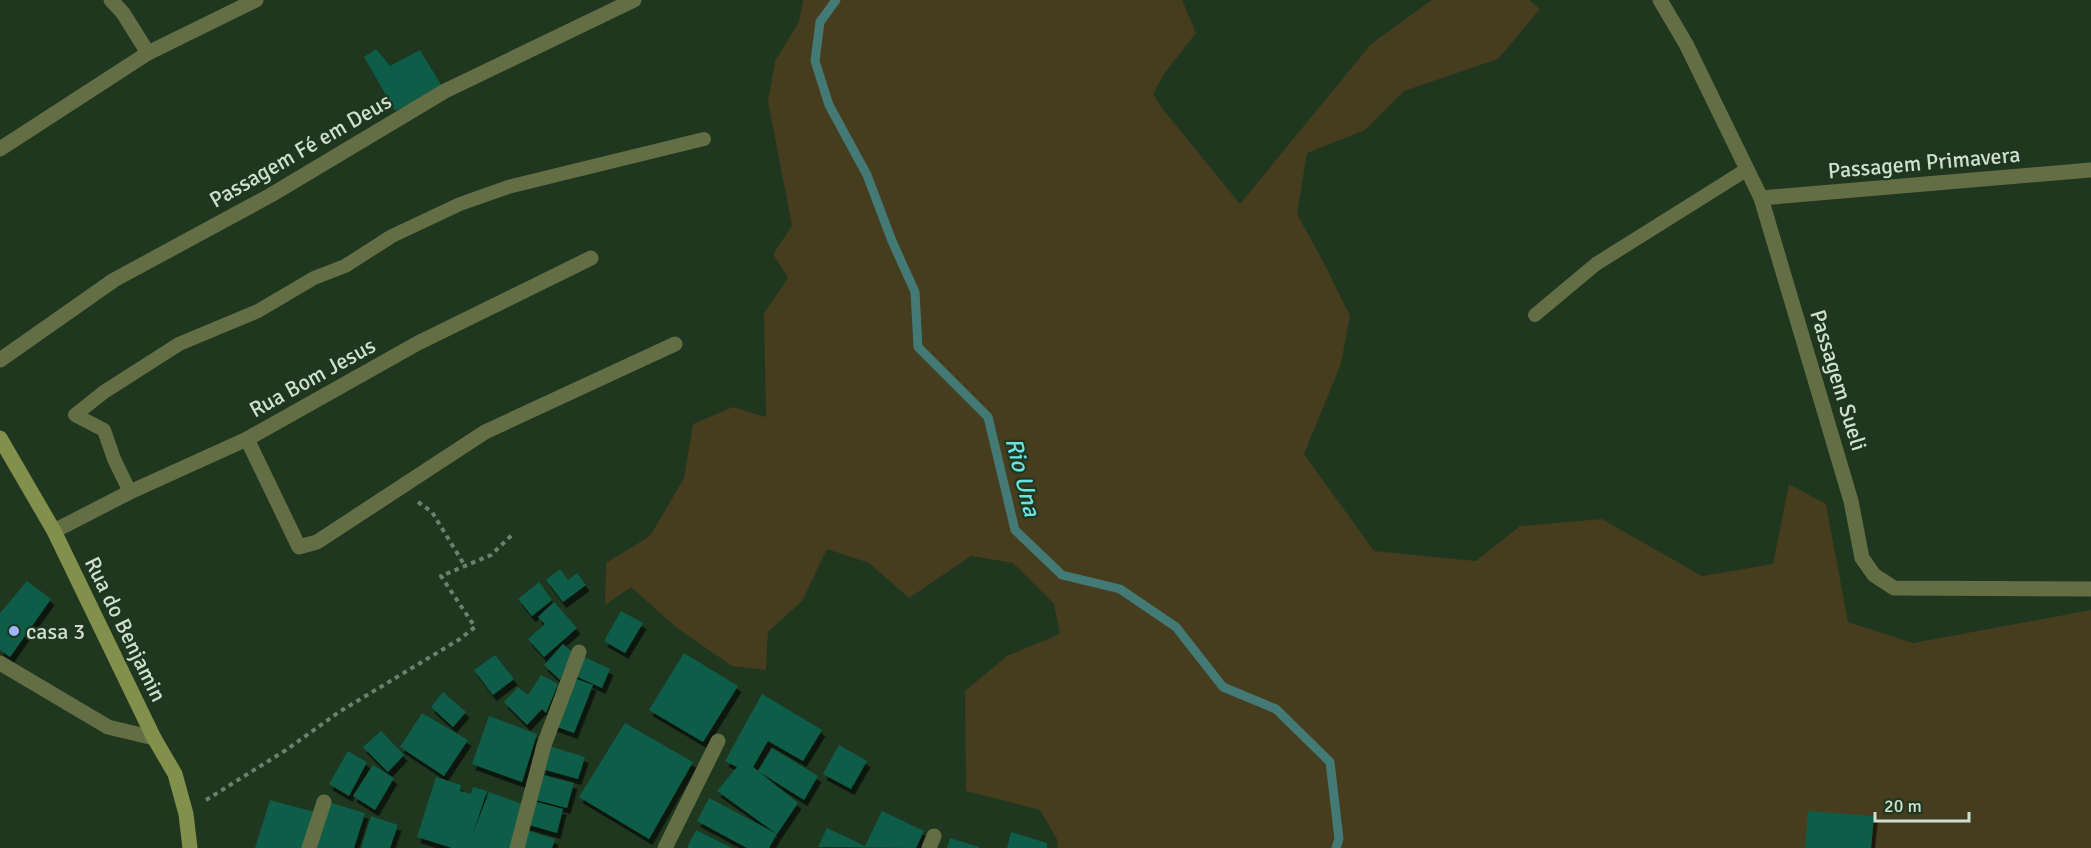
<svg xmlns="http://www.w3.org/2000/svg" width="2091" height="848" viewBox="0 0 2091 848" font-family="Signika,sans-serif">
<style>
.green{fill:#453d1e}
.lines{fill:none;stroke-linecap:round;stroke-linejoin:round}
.stream{stroke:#447a76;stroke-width:9}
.building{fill:#105d48;filter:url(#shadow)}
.path{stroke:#6d806c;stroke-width:4;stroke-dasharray:4.5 4.5;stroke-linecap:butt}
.lane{stroke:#646e44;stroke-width:14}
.street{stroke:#646e44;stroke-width:15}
.secondary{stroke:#82904c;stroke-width:15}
.poi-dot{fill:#9eb4fd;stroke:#1f361f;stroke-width:2}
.labels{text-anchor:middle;stroke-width:4.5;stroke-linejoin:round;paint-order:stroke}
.street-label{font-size:22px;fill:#d1dfd0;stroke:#1f361f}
.poi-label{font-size:22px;fill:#d1dfd0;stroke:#1f361f;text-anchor:start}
.water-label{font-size:24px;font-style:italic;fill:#69e3e2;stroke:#1f361f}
</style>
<defs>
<filter id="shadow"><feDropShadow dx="3.5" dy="6" stdDeviation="0" flood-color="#0009"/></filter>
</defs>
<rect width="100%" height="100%" fill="#1f361f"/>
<!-- green -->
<polygon class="green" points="803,0 1182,0 1196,33 1164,74 1153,94 1162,108 1240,204 1371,44 1432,0 1529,0 1540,9 1498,59 1404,91 1365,130 1307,153 1297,214 1324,263 1350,316 1341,364 1304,454 1374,551 1476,561 1520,526 1602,519 1702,576 1773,564 1789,484 1826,504 1848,622 1913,643 2091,610 2091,848 1057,848 1058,841 1040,810 966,791 965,691 1007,656 1060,634 1054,604 1013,563 971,556 909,598 869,563 827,549 802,601 768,632 766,670 732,666 677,628 631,587 605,605 606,563 650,536 684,478 693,424 733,407 766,417 764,313 788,278 773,254 792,226 768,101 775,61 799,22"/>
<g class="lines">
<!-- stream -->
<polyline class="stream" points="836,0 820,22 815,61 829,105 867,175 892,241 915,292 918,347 988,417 1015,530 1062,575 1120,589 1176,627 1223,687 1276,709 1330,762 1339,839 1336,848"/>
</g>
<!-- building -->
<g class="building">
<polygon points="376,49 390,66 420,50 445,91 395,111 364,57"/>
<polygon points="560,569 568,580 577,573 586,585 563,602 546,580"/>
<polygon points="27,581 51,599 10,657 0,650 0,613"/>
<polygon points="539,582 552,600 532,616 518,599"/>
<polygon points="554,602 577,628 544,657 528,639 545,624 538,617"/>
<polygon points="621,611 643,623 625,653 604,641"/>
<polygon points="563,644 572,652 560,680 544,665"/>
<polygon points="684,653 738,686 703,742 649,710"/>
<polygon points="495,655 514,679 493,695 474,670"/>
<polygon points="580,655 610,669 602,688 571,674"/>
<polygon points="541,675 558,684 546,713 542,709 527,725 504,702 518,687 528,695"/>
<polygon points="571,677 593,685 574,733 552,725"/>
<polygon points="443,692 466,712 453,727 431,707"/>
<polygon points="762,694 822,730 803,761 768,741 753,767 758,771 772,748 818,776 804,800 758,771 798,803 777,834 717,791 737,767 725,761"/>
<polygon points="422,713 468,740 444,776 400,747"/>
<polygon points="489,716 537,734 522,782 472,764"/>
<polygon points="625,723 693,762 649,839 579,797"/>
<polygon points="381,731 404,755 388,772 363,747"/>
<polygon points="839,745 867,761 851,789 823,774"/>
<polygon points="549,746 585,757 578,779 542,769"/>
<polygon points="348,751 367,762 349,796 329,784"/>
<polygon points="373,765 394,778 375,810 353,796"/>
<polygon points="539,774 574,783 567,808 532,799"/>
<polygon points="436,777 461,785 460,791 471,794 473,787 487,791 472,836 489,792 525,805 510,848 452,848 417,837"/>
<polygon points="709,798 777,834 769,848 747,848 697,821"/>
<polygon points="270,800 318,813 307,848 255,848"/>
<polygon points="533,801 563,809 557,833 526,824"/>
<polygon points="328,802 365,813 354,848 313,848"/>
<polygon points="882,811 924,831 916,848 818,847 827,828 865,846"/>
<polygon points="1808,811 1874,816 1871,848 1805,848"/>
<polygon points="371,816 398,825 390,848 361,848"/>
<polygon points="526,830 555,839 552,848 520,848"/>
<polygon points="696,830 732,848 687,848"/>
<polygon points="1011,832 1047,843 1047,848 1007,848"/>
<polygon points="950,838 979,847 979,848 947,848"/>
</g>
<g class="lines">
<!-- path -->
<g class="path">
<polyline points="418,502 432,512 465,566"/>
<polyline points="206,800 286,750 339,712 460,639 475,627 441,576 491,555 514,533"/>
</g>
<!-- lane -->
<g class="lane">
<polyline points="1535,315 1596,264 1746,170"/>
<polyline points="130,492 114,459 104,430 75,415 104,392 179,344 258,311 314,278 345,266 392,236 460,204 508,187 704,139"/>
</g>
<!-- street -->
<g class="street">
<polyline points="111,0 123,13 148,53"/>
<polyline points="1660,0 1686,44 1761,198 1851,501 1862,558 1874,575 1894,588 2091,589"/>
<polyline points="0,149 148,53 256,0"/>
<polyline points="1761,198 2091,170"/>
<polyline points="0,360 114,280 271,195 445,91 634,0"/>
<polyline points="247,439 299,547 317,542 485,432 675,344"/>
<polyline points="54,531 130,492 247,439 418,343 591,258"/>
<polyline points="0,663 108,727 154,738"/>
<polyline points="309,848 324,802"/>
<polyline points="517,848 544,745 579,652"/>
<polyline points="665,848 718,741"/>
<polyline points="929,848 934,836"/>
</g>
<!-- secondary -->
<polyline class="secondary" points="0,438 54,531 154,738 175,774 186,814 190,848"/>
</g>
<!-- markers -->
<circle class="poi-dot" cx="14" cy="631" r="6"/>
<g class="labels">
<!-- street labels -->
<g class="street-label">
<text transform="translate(300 150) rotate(-30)" y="8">Passagem Fé em Deus</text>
<text transform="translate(1924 162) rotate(-5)" y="8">Passagem Primavera</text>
<text transform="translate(312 377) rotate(-29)" y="8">Rua Bom Jesus</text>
<text transform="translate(1839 380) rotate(73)" y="8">Passagem Sueli</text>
<text transform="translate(126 629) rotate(64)" y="8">Rua do Benjamin</text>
</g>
<!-- poi labels -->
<g class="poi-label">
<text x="26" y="639">casa 3</text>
</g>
<!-- water labels -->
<g class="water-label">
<text transform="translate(1023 477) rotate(76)" y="8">Rio Una</text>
</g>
</g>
<!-- scale -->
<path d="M1875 812v9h94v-9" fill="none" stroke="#d1dfd0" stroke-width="3"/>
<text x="1884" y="812" font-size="18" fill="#d1dfd0" stroke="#1f361f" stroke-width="4.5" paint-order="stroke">20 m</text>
</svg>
